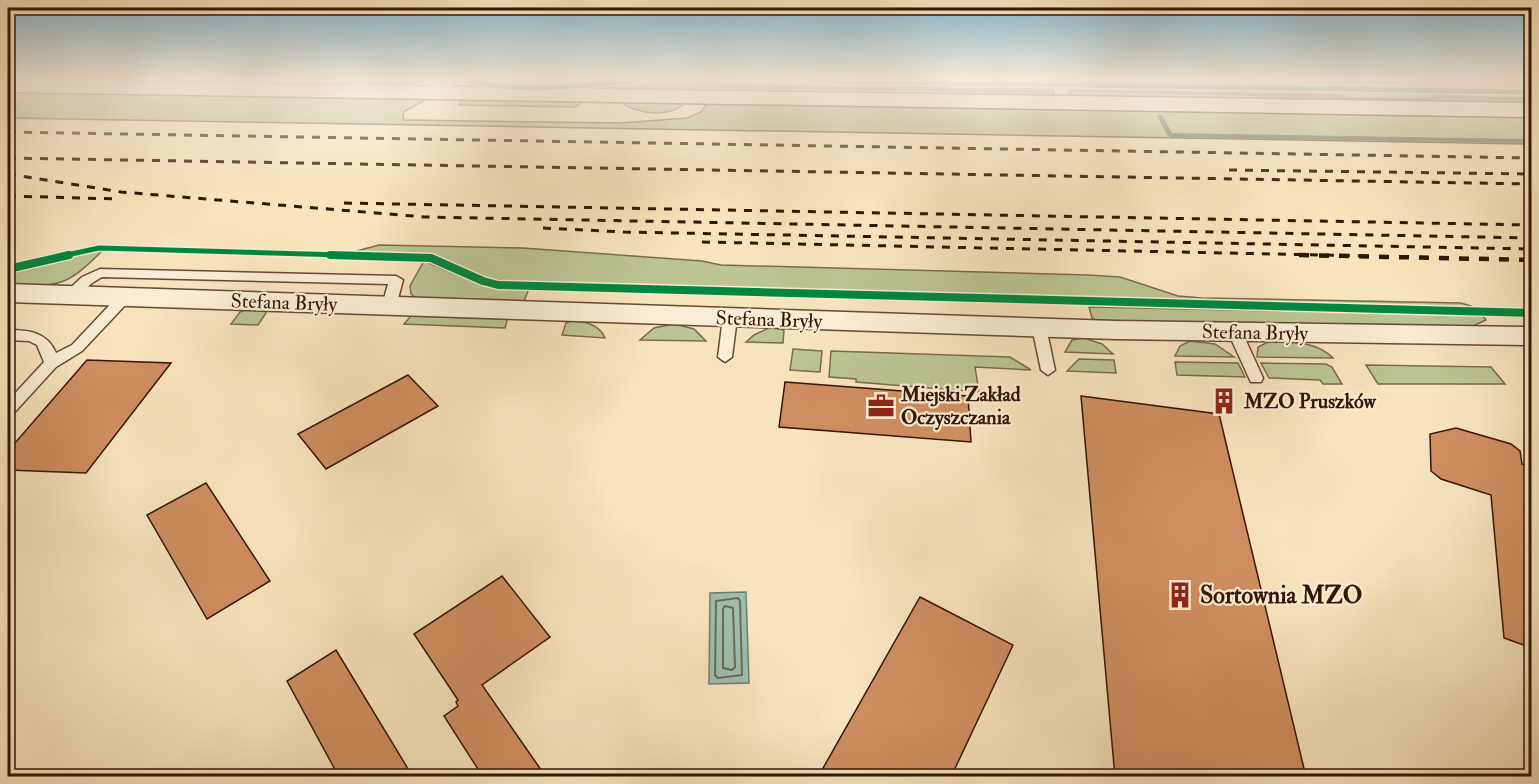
<svg xmlns="http://www.w3.org/2000/svg" width="1539" height="784" viewBox="0 0 1539 784" font-family="'IM FELL Double Pica',serif">
<style>
.green{fill:#bbc492;stroke:#786c4c;stroke-width:1.5}
.water{fill:#9dbeae;stroke:#737a6b;stroke-width:1.5}
.lines{fill:none;stroke-linecap:round;stroke-linejoin:round}
.shore{stroke:#69695a;stroke-width:2}
.stream{fill:#737a6b;fill-rule:evenodd}
.building{fill:#cf8e61;stroke:#351406;stroke-width:1.5}
.service-casing{stroke:#664834;stroke-width:3}
.minor-casing{stroke:#664834;stroke-width:3}
.tertiary-casing{stroke:#664834;stroke-width:3}
.service{fill:#faedd3;fill-rule:evenodd}
.minor{fill:#faedd3;fill-rule:evenodd}
.tertiary{fill:#faedd3;fill-rule:evenodd}
.rail-far1{stroke:#351406;stroke-width:3;stroke-dasharray:8 8;stroke-linecap:butt}
.rail{stroke:#351406;stroke-width:4.5;stroke-dasharray:10 10;stroke-linecap:butt}
.cycleway-far1-casing{stroke:#faedd3;stroke-width:8}
.cycleway-casing{stroke:#faedd3;stroke-width:11}
.cycleway-far1{stroke:#00873e;stroke-width:5}
.cycleway{stroke:#00873e;stroke-width:8}
.labels{text-anchor:middle;stroke-width:4.5;stroke-linejoin:round;paint-order:stroke}
.street-label{font-size:20px;fill:#351406;stroke:#faedd3}
.poi-label{font-size:20px;font-weight:bold;fill:#351406;stroke:#faedd3;text-anchor:start}
.near-poi-label{font-size:24px;font-weight:bold;fill:#351406;stroke:#faedd3;text-anchor:start}
</style>
<rect width="100%" height="100%" fill="#f7e3bc"/>
<filter id="stains"><feTurbulence type="fractalNoise" baseFrequency=".00333" numOctaves="4"/><feColorMatrix values="0 0 0 0 .2 0 0 0 0 .09 0 0 0 0 .02 0 0 0 .5 -.17"/></filter>
<radialGradient id="worn" r=".72"><stop offset=".6" stop-color="#630" stop-opacity="0"/><stop offset="1" stop-color="#630" stop-opacity=".3"/></radialGradient>
<!-- green -->
<g class="green">
<polygon points="479,80 612,80 565,84 490,83"/>
<polygon points="1064,80 1531,83 1532,89 1065,82"/>
<polygon points="665,81 1052,88 1054,93 1048,97 564,90"/>
<polygon points="1068,88 1531,95 1532,105 1079,97 1071,95"/>
<polygon points="8,91 429,98 405,111 403,115 404,120 620,123 687,118 701,112 707,103 1531,116 1532,144 8,118"/>
<polygon points="462,99 584,101 575,107 459,105"/>
<path d="M 620,102 L 687,102 C 669,118 639,115 620,102 Z"/>
<polygon points="379,245 523,248 702,261 721,265 1088,275 1120,277 1178,296 1202,298 1461,303 1474,307 1090,300 503,281 486,278 436,256 353,252"/>
<path d="M 103,250 C 65,288 60,286 8,285 L 8,272 Z"/>
<polygon points="424,261 485,286 529,289 524,301 417,298 411,294 410,286"/>
<polygon points="1089,307 1482,315 1486,320 1473,326 1097,321 1092,318"/>
<polygon points="245,310 265,311 266,313 258,325 231,324 240,312"/>
<polygon points="411,316 505,319 507,321 505,328 404,324"/>
<path d="M 571,321 C 585,321 599,324 605,338 L 562,335 L 566,323 Z"/>
<polygon points="674,324 694,329 706,341 640,340 654,328"/>
<polygon points="771,327 784,330 783,343 746,342 754,335"/>
<polygon points="1084,338 1102,344 1113,354 1065,352 1072,340"/>
<polygon points="1190,341 1215,344 1234,357 1175,356 1180,346"/>
<path d="M 1268,342 C 1293,343 1314,340 1333,358 L 1257,357 L 1258,347 Z"/>
<polygon points="793,349 822,351 820,372 790,370"/>
<polygon points="831,351 1010,357 1031,370 975,367 979,392 856,382 856,379 829,377"/>
<polygon points="1079,359 1114,360 1116,373 1067,371"/>
<polygon points="1175,362 1238,363 1245,377 1177,375"/>
<polygon points="1261,363 1326,364 1332,367 1342,384 1323,384 1320,380 1269,378"/>
<polygon points="1366,365 1491,367 1505,384 1378,384"/>
</g>
<!-- water -->
<polygon class="water" points="746,592 749,683 709,684 710,593"/>
<g class="lines">
<!-- shore -->
<g class="shore">
<polygon points="738,598 740,601 742,675 718,678 715,675 716,601"/>
<polygon points="725,606 733,608 735,667 732,670 723,668 723,609"/>
</g>
<!-- stream -->
<g class="stream">
<polygon points="1136,80 1142,80 1142,81 1139,83"/>
<polygon points="659,83 1049,89 1052,91 1049,93 659,87 596,91 593,89 596,87"/>
<polygon points="1072,89 1336,94 1349,97 1429,98 1435,95 1532,97 1532,101 1436,99 1430,102 1349,101 1336,98 1070,92 1070,90"/>
<polygon points="1158,115 1162,115 1172,133 1532,139 1532,143 1170,137 1167,135 1157,116"/>
</g>
</g>
<!-- building -->
<g class="building">
<polygon points="87,360 171,363 86,473 8,470 8,451"/>
<polygon points="408,375 438,406 326,469 298,434"/>
<polygon points="785,382 968,396 971,442 779,427"/>
<polygon points="1081,396 1219,414 1306,777 1115,777"/>
<polygon points="1456,428 1511,444 1520,451 1522,464 1532,467 1532,648 1504,638 1491,495 1441,479 1431,471 1430,434"/>
<polygon points="206,483 270,581 207,619 147,515"/>
<polygon points="502,576 550,637 482,685 546,777 483,777 444,716 458,706 456,702 458,700 414,634"/>
<polygon points="920,597 1013,645 951,777 818,777"/>
<polygon points="336,650 413,777 339,777 287,681"/>
</g>
<g class="lines">
<!-- service casing -->
<g class="service-casing">
<g id="service">
<polygon points="100,269 396,276 403,280 396,306 389,310 382,306 388,284 102,277 92,283 76,298 66,298 64,295 66,292 82,277"/>
<path d="M 125,293 L 132,297 L 130,300 L 82,351 L 56,367 L 13,414 L 8,415 L 8,401 L 44,362 L 37,345 L 29,341 L 8,340 L 8,330 C 29,330 47,332 56,353 L 72,345 L 120,294 Z"/>
<polygon points="730,313 737,318 732,357 725,362 718,357 723,318"/>
<polygon points="1039,322 1046,327 1055,370 1048,375 1041,370 1032,327"/>
<polygon points="1235,327 1242,332 1263,378 1261,382 1251,382 1249,378 1228,332"/>
</g>
</g>
<!-- minor casing -->
<g class="minor-casing">
<g id="minor">
<polygon points="438,80 458,80 447,97 433,97 430,93"/>
<polygon points="8,284 1115,321 1532,327 1532,345 1115,339 8,302"/>
</g>
</g>
<!-- tertiary casing -->
<g class="tertiary-casing">
<polygon id="tertiary" points="8,80 1532,103 1532,117 8,92"/>
</g>
<!-- service -->
<use href="#service" class="service"/>
<!-- minor -->
<use href="#minor" class="minor"/>
<!-- tertiary -->
<use href="#tertiary" class="tertiary"/>
<!-- rail-far1 -->
<g class="rail-far1">
<polyline points="8,132 1532,158"/>
<polyline points="8,158 1532,184"/>
<polyline points="1229,170 1532,174"/>
<polyline points="8,174 121,192 425,217 1532,238"/>
<polyline points="8,196 119,199"/>
<polyline points="344,203 1532,225"/>
<polyline points="543,228 624,232 1532,249"/>
<polyline points="702,242 1368,256"/>
</g>
<!-- rail -->
<polyline class="rail" points="1299,255 1532,260"/>
<!-- cycleway-far1 casing -->
<g class="cycleway-far1-casing">
<g id="cycleway-far1">
<polyline points="142,80 219,80"/>
<polyline points="347,80 401,84 423,80"/>
<path d="M 469,80 C 523,95 589,84 644,80"/>
<polyline points="770,80 1532,92"/>
<polyline points="62,256 99,248 379,256"/>
</g>
</g>
<!-- cycleway casing -->
<g class="cycleway-casing">
<g id="cycleway">
<polyline points="330,255 431,258 483,281 498,285 1532,313"/>
<polyline points="8,269 69,255"/>
</g>
</g>
<!-- cycleway-far1 -->
<use href="#cycleway-far1" class="cycleway-far1"/>
<!-- cycleway -->
<use href="#cycleway" class="cycleway"/>
</g>
<!-- sky -->
<linearGradient id="sky" x2="0" y2="1"><stop stop-color="#8ab8d1"/><stop offset="0.42" stop-color="#fbf2e1"/><stop offset="1" stop-color="#fbf2e1" stop-opacity="0"/></linearGradient>
<rect width="1539" height="190" fill="url(#sky)"/>
<!-- icons -->
<defs>
<g id="building-bare" transform="scale(2.07)"><path d="M-4-6H4V6H1V3H-1V6H-4ZM-2.5-4.3h1.7v1.8h-1.7ZM.8-4.3h1.7v1.8H.8ZM-2.5-1h1.7V.8h-1.7ZM.8-1h1.7V.8H.8Z" fill="#8f2418" stroke="#faedd3" stroke-width="2.5" paint-order="stroke"/></g>
<g id="office-bare" transform="scale(2.07)"><path d="M-6-3h4V-5.5h4V-3h4V5H-6ZM-1-4.5V-3h2v-1.5ZM-6 0V1H6V0Z" fill="#8f2418" stroke="#faedd3" stroke-width="2.5" paint-order="stroke"/></g>
</defs>
<g fill-rule="evenodd">
<use href="#building-bare" x="1224" y="401"/>
<use href="#office-bare" x="881" y="406"/>
<use href="#building-bare" x="1180" y="595"/>
</g>
<g class="labels">
<!-- street labels -->
<g class="street-label">
<text transform="translate(284 302) rotate(2)" y="7">Stefana Bryły</text>
<text transform="translate(769 319) rotate(2)" y="7">Stefana Bryły</text>
<text transform="translate(1255 332) rotate(1)" y="7">Stefana Bryły</text>
</g>
<!-- poi labels -->
<g class="poi-label">
<text x="901" y="401">Miejski Zakład<tspan x="901" dy="23">Oczyszczania</tspan></text>
<text x="1244" y="408">MZO Pruszków</text>
</g>
<!-- near-poi labels -->
<g class="near-poi-label">
<text x="1200" y="603">Sortownia MZO</text>
</g>
</g>
<!-- margin -->
<rect width="1539" height="784" fill="none" stroke="#f7e3bc" stroke-width="30"/>
<rect x="9" y="9" width="1521" height="766" fill="none" stroke="#351406" stroke-width="3"/>
<rect x="15" y="15" width="1509" height="754" fill="none" stroke="#351406" stroke-width="1.5"/>
<rect width="100%" height="100%" filter="url(#stains)"/>
<rect width="100%" height="100%" fill="url(#worn)"/>
</svg>
